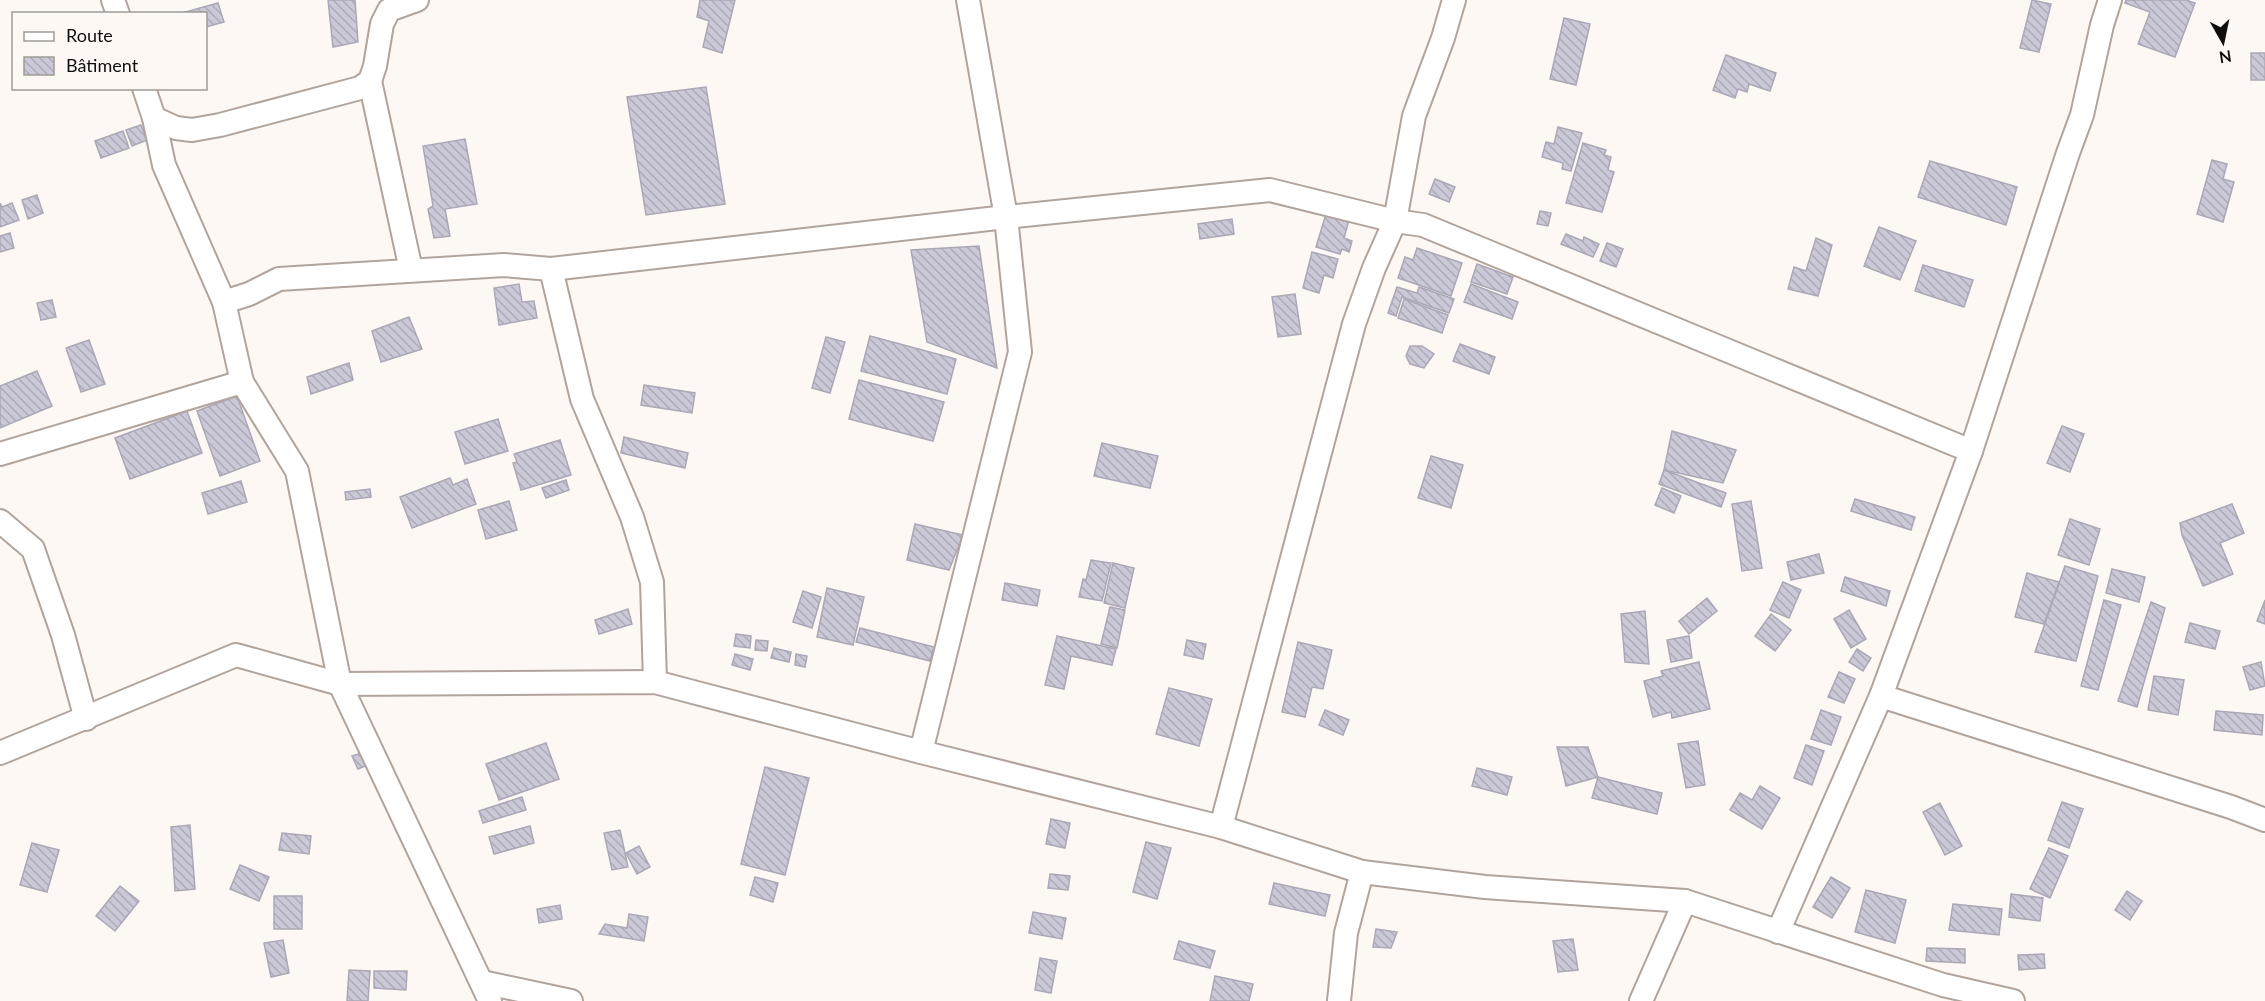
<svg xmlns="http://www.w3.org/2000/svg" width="2265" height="1001" viewBox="0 0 2265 1001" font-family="Lato,sans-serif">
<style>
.building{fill:url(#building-back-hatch);stroke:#aaa8b6;stroke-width:1.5}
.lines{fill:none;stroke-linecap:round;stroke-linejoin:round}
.minor-casing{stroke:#b1a49c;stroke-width:26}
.minor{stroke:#fff;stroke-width:22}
</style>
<defs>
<pattern id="building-back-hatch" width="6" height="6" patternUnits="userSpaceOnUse" patternTransform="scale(1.5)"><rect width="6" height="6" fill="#cbc9d7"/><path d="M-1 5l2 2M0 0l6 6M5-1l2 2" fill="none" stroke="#adabb7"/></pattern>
</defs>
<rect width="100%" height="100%" fill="#fef8f5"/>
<!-- building -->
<g class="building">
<polygon points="328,0 355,0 358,42 333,47"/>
<polygon points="700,0 735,0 722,53 703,47 709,21 697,17"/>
<polygon points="2032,0 2051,4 2039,52 2020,48"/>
<polygon points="2126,0 2186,0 2195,3 2175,57 2138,44 2150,12 2125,3"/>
<polygon points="218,3 224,22 206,27 206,14 182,13"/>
<polygon points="1564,18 1590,24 1576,85 1550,79"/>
<rect x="2251" y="53" width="14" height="27"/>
<polygon points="1726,55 1776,73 1770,91 1749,84 1747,92 1738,89 1735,98 1713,90"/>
<polygon points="706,87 725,204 646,215 627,97"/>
<polygon points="141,125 147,140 132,146 126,130"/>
<polygon points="1558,127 1582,133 1571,171 1562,169 1563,163 1542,157 1546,142 1554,144"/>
<polygon points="123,131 129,148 101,158 95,141"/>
<polygon points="465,139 477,204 445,209 450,236 434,238 428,209 433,206 423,146"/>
<polygon points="1583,143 1606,150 1604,155 1611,157 1608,170 1614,172 1602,212 1566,203"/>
<polygon points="2212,160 2227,164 2223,179 2234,182 2223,222 2197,214"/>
<polygon points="1930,161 2017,187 2006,225 1918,197"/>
<polygon points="1435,179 1455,187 1449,202 1429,194"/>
<polygon points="37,195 43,213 28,219 22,200"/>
<polygon points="0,203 2,207 12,203 19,220 0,227"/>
<polygon points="1540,211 1551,213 1548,226 1537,224"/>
<polygon points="1326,214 1349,220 1344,238 1352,241 1349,252 1342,249 1340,254 1316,247"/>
<polygon points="1232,219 1234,234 1200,239 1198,224"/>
<polygon points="1879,227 1916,241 1900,280 1864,266"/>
<polygon points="10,233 14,248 0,252 0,236"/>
<polygon points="1566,234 1583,241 1584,237 1599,244 1593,257 1561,244"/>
<polygon points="1816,238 1832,245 1818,296 1788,289 1794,267 1806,271"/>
<polygon points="1607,243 1623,249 1616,267 1600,261"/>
<polygon points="979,246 997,368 927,342 911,250"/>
<polygon points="1417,248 1462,263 1451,296 1398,278 1405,257 1413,260"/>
<polygon points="1312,252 1338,259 1333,278 1324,275 1319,293 1303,288"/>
<polygon points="1477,264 1513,277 1507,294 1471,282"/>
<polygon points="1923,265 1973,280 1964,307 1915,291"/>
<polygon points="519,284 522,302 534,301 537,318 499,325 494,288"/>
<polygon points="1471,284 1518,302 1512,319 1464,302"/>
<polygon points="1397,287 1417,293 1419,287 1454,299 1449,313 1402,297 1396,316 1388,313"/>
<polygon points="1295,294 1301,334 1278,337 1272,297"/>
<polygon points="1404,299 1448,315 1442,333 1398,318"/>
<polygon points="52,300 56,317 41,320 37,303"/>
<polygon points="409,317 422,349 381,362 372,331"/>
<polygon points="870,336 956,359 947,394 861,371"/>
<polygon points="826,337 845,342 830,393 812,388"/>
<polygon points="89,340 105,384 81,392 66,348"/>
<polygon points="1460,344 1495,357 1489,374 1453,361"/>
<polygon points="1410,346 1422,346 1434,354 1424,368 1410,364 1406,356"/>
<polygon points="349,363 353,380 311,394 307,377"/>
<polygon points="37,371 52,406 0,428 0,386"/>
<polygon points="859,380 944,402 933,441 849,419"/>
<polygon points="644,385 695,393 692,413 641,405"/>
<polygon points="237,396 260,461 220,476 197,411"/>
<polygon points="187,411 202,453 130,479 115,438"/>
<polygon points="498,419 508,451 465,464 455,432"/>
<polygon points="2062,426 2084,434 2070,472 2047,463"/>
<polygon points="1672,431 1736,450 1723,483 1664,470"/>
<polygon points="624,437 688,453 685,468 621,453"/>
<polygon points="560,440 571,475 521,490 513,463 517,462 514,454"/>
<polygon points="1102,443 1158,456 1150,488 1094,476"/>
<polygon points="1431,456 1463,465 1451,508 1418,498"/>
<polygon points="1664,470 1726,493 1721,507 1659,484"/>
<polygon points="450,478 453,485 467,479 476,504 412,528 400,497"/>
<polygon points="566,480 569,490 546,498 542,488"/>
<polygon points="241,481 247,502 208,514 202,493"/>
<polygon points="1662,488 1681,496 1674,513 1655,505"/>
<polygon points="370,489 371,497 346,500 345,492"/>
<polygon points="1855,499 1915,517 1911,530 1851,511"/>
<polygon points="509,501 517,530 486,539 478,510"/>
<polygon points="1751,501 1762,568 1742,571 1732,504"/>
<polygon points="2232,504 2244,533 2220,543 2233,574 2203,586 2182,535 2180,523"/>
<polygon points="2070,519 2100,529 2089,565 2058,555"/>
<polygon points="915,524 963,535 949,570 907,560"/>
<polygon points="1819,554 1824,573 1791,580 1787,562"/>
<polygon points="1091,560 1111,563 1102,601 1079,597 1083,579 1086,580"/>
<polygon points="1113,563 1134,568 1125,608 1104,603"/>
<polygon points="2065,566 2098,576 2076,661 2035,652"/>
<polygon points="2112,569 2145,577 2139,602 2106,593"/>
<polygon points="2027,573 2059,582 2044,624 2015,617"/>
<polygon points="1845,577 1890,591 1886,606 1841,591"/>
<polygon points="1783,582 1801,590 1789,618 1770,610"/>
<polygon points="1005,583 1040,590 1037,606 1002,600"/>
<polygon points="827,588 864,597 853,645 817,637"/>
<polygon points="803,591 821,597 812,628 793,622"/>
<polygon points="1707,598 1717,611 1689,634 1679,621"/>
<polygon points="2104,600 2121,605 2098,690 2081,686"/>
<polygon points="2265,600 2265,624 2257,621"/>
<polygon points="2151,602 2165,608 2137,707 2118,701"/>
<polygon points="1110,607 1125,610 1117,648 1101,644"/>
<polygon points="628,609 632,624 599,634 595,620"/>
<polygon points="1849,610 1866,639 1851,648 1834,619"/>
<polygon points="1645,611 1649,664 1625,662 1621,614"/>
<polygon points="1771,614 1791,630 1775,651 1755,636"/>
<polygon points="2190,623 2220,631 2215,649 2185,642"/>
<polygon points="860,628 934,647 930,661 856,642"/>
<polygon points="736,634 751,636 750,648 734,646"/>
<polygon points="1057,636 1116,649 1112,665 1071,656 1064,689 1045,685"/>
<polygon points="1689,636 1692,658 1671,662 1667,640"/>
<polygon points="756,640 768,641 767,651 755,650"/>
<polygon points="1187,640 1206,644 1203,659 1184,655"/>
<polygon points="1298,642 1332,650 1323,689 1312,687 1305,717 1282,712"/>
<polygon points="774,648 791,652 789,662 771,658"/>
<polygon points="1857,649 1871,658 1863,671 1849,662"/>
<polygon points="735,654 753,659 750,670 732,665"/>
<polygon points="796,654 807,656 805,667 795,665"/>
<polygon points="1699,662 1710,709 1672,718 1671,712 1653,717 1644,681 1663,676 1661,671"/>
<polygon points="2261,662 2265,686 2250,690 2243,667"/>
<polygon points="1839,672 1855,679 1844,703 1828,697"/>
<polygon points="2154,676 2184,680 2178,715 2148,710"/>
<polygon points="1169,688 1212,699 1199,746 1156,734"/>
<polygon points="1325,710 1349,720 1343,735 1319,725"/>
<polygon points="1821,710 1841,717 1831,745 1811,739"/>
<polygon points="2216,711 2263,715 2262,735 2214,730"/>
<polygon points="1698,741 1705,785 1686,788 1678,744"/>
<polygon points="546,743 559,779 499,800 486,764"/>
<polygon points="1806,745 1824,751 1812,785 1794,778"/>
<polygon points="1557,747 1588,747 1598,777 1566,786"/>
<polygon points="365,752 370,764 358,769 352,756"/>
<polygon points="765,767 809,778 785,875 741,864"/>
<polygon points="1477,768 1512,777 1507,795 1472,786"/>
<polygon points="1598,777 1662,793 1657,814 1592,798"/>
<polygon points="1760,786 1780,798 1762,829 1730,810 1740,793 1752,800"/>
<polygon points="522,797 526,810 483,823 479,811"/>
<polygon points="2062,802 2083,809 2069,848 2048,840"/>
<polygon points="1940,803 1962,846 1945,855 1923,812"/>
<polygon points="1051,819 1070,823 1065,848 1046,844"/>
<polygon points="190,825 195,889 175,891 171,827"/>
<polygon points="530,826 534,843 494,854 489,837"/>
<polygon points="620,830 628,867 612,870 604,833"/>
<polygon points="282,833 311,836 309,854 279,850"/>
<polygon points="1146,842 1171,848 1157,899 1133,892"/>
<polygon points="32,843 59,850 47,892 20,885"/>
<polygon points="639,846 650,867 637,874 626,853"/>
<polygon points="2049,848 2068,856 2050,898 2030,889"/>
<polygon points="240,865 269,877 259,901 230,889"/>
<polygon points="1050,874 1070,876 1068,890 1048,888"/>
<polygon points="755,877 778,883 773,902 750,895"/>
<polygon points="1831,877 1850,888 1832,918 1813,907"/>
<polygon points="1274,883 1330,895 1325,916 1269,904"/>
<polygon points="120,886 139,901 115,931 96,916"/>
<polygon points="1866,890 1906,900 1895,943 1855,932"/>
<polygon points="2127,891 2142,901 2130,920 2115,910"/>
<polygon points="2011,894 2043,898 2040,921 2009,917"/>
<rect x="274" y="896" width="28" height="33"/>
<polygon points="1953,904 2002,909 1999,935 1949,930"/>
<polygon points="560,905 562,919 539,923 537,909"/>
<polygon points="1033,912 1066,918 1062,939 1029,933"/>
<polygon points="629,914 648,917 644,941 599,934 605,924 627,928"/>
<polygon points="1376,929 1397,932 1391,948 1373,947"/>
<polygon points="1573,939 1578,970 1558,972 1553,941"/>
<polygon points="283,940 289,973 271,977 264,943"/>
<polygon points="1179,941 1215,951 1210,968 1174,959"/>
<polygon points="1927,948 1965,949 1965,963 1926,961"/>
<polygon points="2044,954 2045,968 2019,970 2018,955"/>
<polygon points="1040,958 1057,961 1051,993 1035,990"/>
<polygon points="349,970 370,971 368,1001 347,1001"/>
<polygon points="374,971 407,971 406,990 374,988"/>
<polygon points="1215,976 1253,984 1249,1001 1210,1001"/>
</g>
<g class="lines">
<!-- minor casing -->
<g class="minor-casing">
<g id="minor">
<polyline points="113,0 118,14"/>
<polyline points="2110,0 2102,25 2082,115 2068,153 1971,451 1881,696 2231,807 2265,820"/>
<polyline points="370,81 411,270"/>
<polyline points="144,88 154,118 164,165 224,302 242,382 297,471 340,684 490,1001"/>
<polyline points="154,118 176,128 192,130 220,125 360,88 370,81 375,66 382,24 389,10 417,0"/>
<polyline points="551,269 582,399 632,517 652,582 655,682"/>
<polyline points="224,302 249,294 279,279 504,265 551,269 1006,217 1270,190 1395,221 1423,225 1971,451"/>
<polyline points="0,454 242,382"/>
<polyline points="0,521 33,549 63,635 86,719"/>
<polyline points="921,752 1020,352 1006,217 968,0"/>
<polyline points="0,753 236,655 340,684 655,682 921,752 1221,827 1362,872 1485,887 1685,901 1943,985 2013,1001"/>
<polyline points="1221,827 1354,324 1374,268 1395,221 1414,116 1443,38 1454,0"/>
<polyline points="1778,932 1881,696"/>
<polyline points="482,982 571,1001"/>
<polyline points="1339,1001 1346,933 1362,872"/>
<polyline points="1641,1001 1685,901"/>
</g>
</g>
<!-- minor -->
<use href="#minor" class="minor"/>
</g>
<!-- legend -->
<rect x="12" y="12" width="195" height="78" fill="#fef8f5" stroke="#9f9a97" stroke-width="1.5"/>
<rect x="24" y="32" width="30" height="9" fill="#ffffff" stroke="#9f9a97" stroke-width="1.5"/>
<text x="66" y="42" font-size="18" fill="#110d0a">Route</text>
<rect x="24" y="57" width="30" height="18" fill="url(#building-back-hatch)" stroke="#9f9a97" stroke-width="1.5"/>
<text x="66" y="72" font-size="18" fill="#110d0a">Bâtiment</text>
<!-- north arrow -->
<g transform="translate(2223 42) rotate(171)" stroke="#fef8f5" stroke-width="4.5" paint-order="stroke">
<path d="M0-4.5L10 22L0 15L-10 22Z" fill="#110d0a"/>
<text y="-9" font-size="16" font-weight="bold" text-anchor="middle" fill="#110d0a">N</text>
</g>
</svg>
